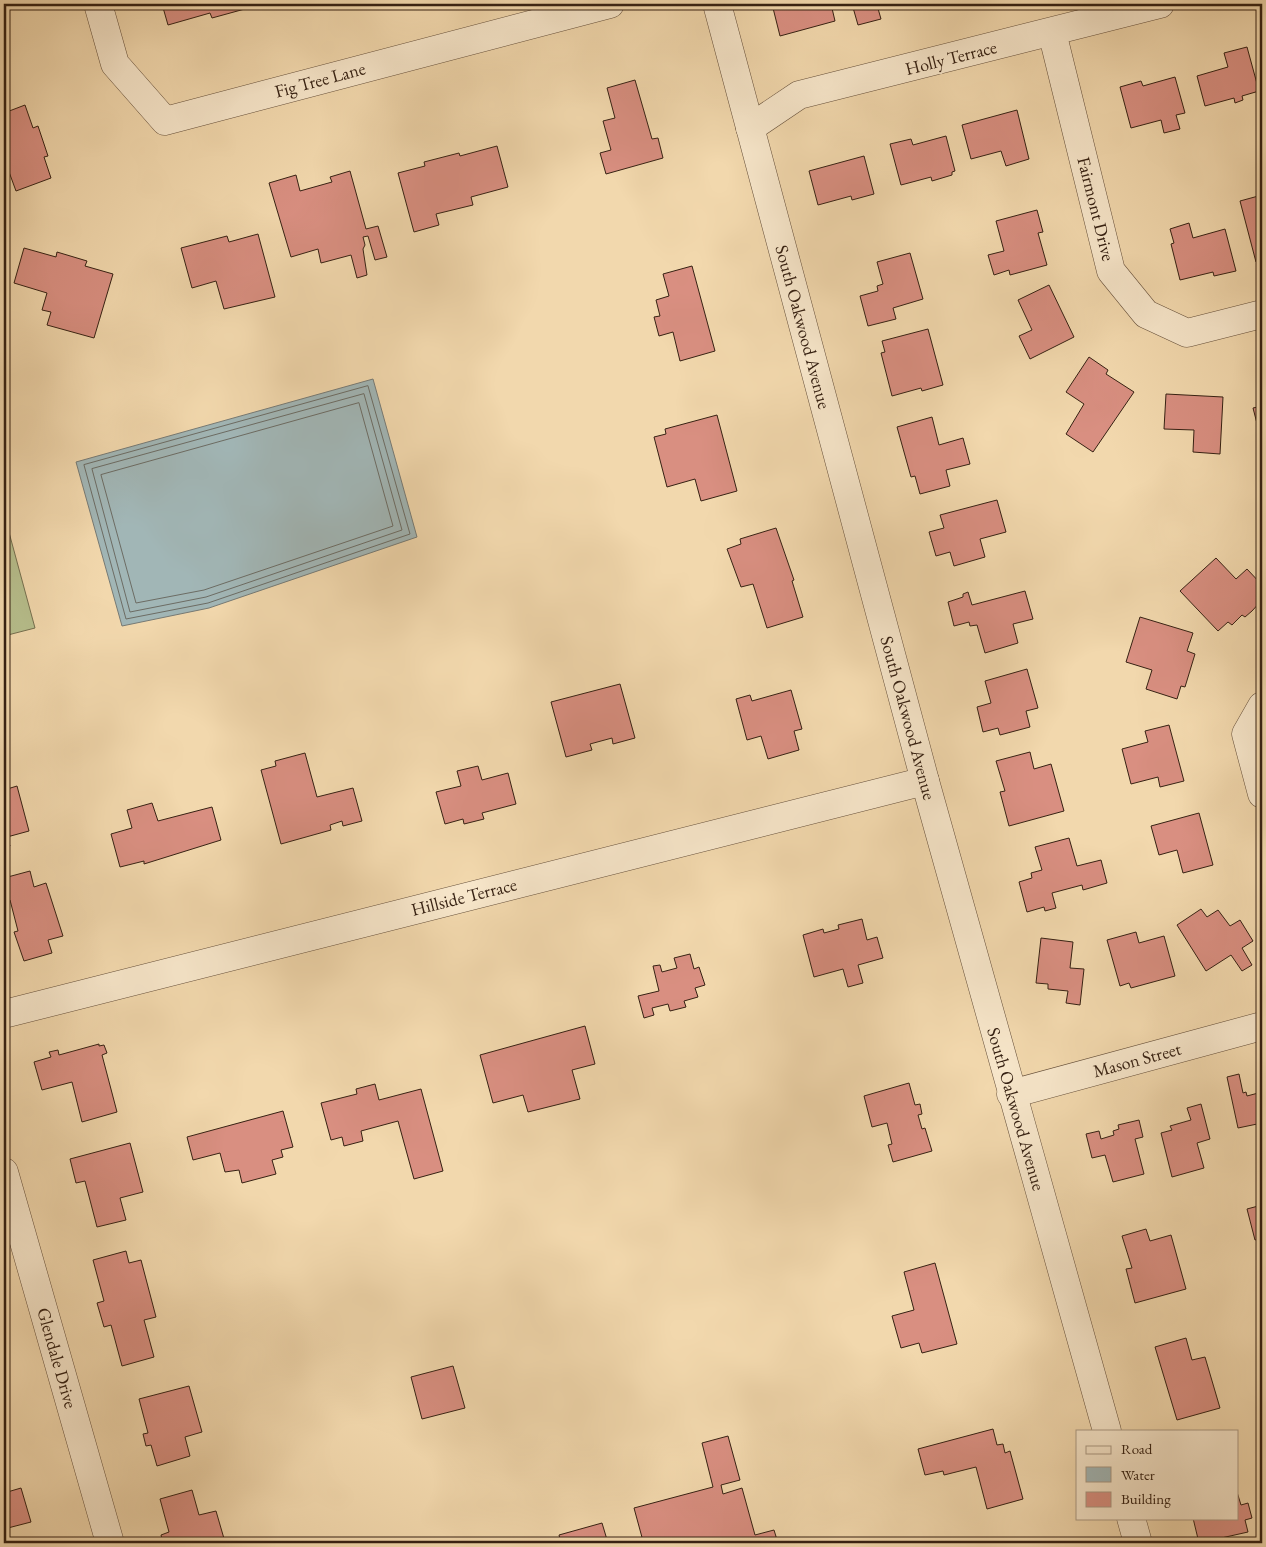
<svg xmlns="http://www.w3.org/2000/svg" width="1266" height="1547" viewBox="0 0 1266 1547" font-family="'EB Garamond',serif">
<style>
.green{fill:#b7bf8d;stroke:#767050}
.water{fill:#a1b6b6;stroke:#767a75}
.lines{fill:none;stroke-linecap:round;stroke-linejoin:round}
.shore{stroke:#6c6c64;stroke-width:1}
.building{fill:#d98f81;stroke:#362113}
.street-casing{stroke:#654f3a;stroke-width:29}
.street{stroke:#f7e6ca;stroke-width:28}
.labels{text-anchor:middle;stroke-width:4;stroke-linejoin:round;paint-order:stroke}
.street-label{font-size:18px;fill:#362113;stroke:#f7e6ca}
</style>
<rect width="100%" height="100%" fill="#f2d8ad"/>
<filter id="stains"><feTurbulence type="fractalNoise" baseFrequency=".004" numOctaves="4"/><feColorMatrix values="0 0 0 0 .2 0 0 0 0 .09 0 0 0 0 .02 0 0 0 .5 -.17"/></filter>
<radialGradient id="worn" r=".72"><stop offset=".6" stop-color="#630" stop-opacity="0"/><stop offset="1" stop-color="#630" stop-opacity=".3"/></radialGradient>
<!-- green -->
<polygon class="green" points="4,514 35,628 4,636"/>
<!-- water -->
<polygon class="water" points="373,379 417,537 209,608 122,626 76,462"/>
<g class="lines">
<!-- shore -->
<g class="shore">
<polygon points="368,386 410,534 208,603 126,619 84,465"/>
<polygon points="364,394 402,530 206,597 130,612 92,469"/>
<polygon points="359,403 393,526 204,590 136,603 101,475"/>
</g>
</g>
<!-- building -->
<g class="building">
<polygon points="162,4 251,4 252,7 212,18 210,13 168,25"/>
<polygon points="772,4 831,4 835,21 780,36"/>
<polygon points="852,4 881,4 877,5 881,19 858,25"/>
<polygon points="1247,47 1259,91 1242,96 1243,100 1235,103 1234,98 1205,106 1197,76 1228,67 1224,53"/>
<polygon points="4,57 8,73 4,75"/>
<polygon points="1175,77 1185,113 1176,115 1180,129 1164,133 1161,120 1131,128 1120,87 1141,81 1143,86"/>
<polygon points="635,80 652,139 658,138 663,158 606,174 600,153 611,150 603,121 615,118 607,88"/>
<polygon points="25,105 33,128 38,126 48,156 44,157 51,178 16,191 5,161 4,162 4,113"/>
<polygon points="1017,110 1029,159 1006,166 1001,151 971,159 962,125"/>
<polygon points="946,136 955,171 952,172 952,175 932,181 931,177 901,185 890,144 911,139 913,145"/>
<polygon points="497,146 508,187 471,197 473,205 436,214 439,225 414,232 398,173 425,166 424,162 459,153 460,156"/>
<polygon points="864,156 874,194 852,200 851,196 818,205 809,171"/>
<polygon points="350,171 366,229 378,226 387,257 375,260 368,236 363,237 365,245 363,249 367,275 357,278 351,255 321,263 318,249 291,257 269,183 296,175 300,191 332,182 330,177"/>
<polygon points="1262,195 1262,260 1256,262 1240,201"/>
<polygon points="1037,210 1043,232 1038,233 1047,265 1010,275 1009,270 994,275 988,255 1004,251 996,221"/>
<polygon points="1189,223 1193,238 1225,229 1236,271 1214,276 1213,272 1180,280 1171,244 1174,243 1170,229"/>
<polygon points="258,234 275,297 224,309 216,281 192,288 181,248 227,236 229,242"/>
<polygon points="24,248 56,257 57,252 87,261 85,266 113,274 94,338 47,325 51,312 42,310 47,293 14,283"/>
<polygon points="910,253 923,299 893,308 896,319 868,326 860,296 878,291 877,286 883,284 877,262"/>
<polygon points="692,266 715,351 680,361 673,332 659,336 654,317 660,316 656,300 669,296 663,274"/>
<polygon points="1049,285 1074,337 1030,359 1019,336 1032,330 1018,300"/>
<polygon points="928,329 943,385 922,391 921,388 892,396 881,353 885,352 882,341"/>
<polygon points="1089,357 1108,370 1106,374 1134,392 1093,452 1066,434 1084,404 1066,392"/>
<polygon points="1166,394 1223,397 1220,454 1193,452 1194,430 1164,429"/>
<polygon points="1262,406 1262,438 1261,439 1253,408"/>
<polygon points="717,415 737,491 701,501 695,479 667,487 654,437 666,434 665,429"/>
<polygon points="932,417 939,445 963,438 970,464 946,470 950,486 920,494 915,476 911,477 897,427"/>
<polygon points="997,500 1006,532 980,539 985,557 954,566 950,552 936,556 929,532 944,528 940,515"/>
<polygon points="776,528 794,580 792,581 803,617 767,628 753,584 741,587 727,549 741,544 740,539"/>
<polygon points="1216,558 1236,579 1247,569 1262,585 1262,600 1252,611 1245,617 1242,615 1232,625 1228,622 1218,631 1180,591"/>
<polygon points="1025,591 1033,619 1013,624 1018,643 985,653 977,625 970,626 969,622 954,626 948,602 963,597 963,594 968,592 972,605"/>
<polygon points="1140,617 1193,633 1187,651 1195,654 1185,687 1181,686 1177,699 1146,689 1152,670 1126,662"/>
<polygon points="1027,669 1038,708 1026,711 1030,727 1000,735 998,728 983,732 977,707 991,703 985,681"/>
<polygon points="620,684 635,738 613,744 612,738 590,744 592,750 566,757 551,702"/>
<polygon points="791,690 802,729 794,731 799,750 768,759 761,736 747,740 736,699 750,695 752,701"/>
<polygon points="1169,725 1184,781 1160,787 1158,777 1131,784 1122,749 1148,742 1145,731"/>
<polygon points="1030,752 1034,769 1051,764 1064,811 1009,826 1000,792 1005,791 996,761"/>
<polygon points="305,753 317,797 353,788 362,821 343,826 342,821 330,825 331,830 281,844 261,770 276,766 275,761"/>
<polygon points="478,766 482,780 508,773 516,804 482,813 484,819 464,824 463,819 445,824 436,792 461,786 457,771"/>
<polygon points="17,786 29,831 7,837 10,846 4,848 4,790"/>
<polygon points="152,803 158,821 212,807 221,840 144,864 144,861 120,867 111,834 132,828 127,810"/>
<polygon points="1199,813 1213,865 1183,873 1177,850 1159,855 1151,826"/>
<polygon points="1069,838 1077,866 1101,860 1107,883 1083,890 1082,885 1052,893 1056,908 1045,911 1044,907 1027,912 1019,882 1032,878 1031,873 1042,870 1035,847"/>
<polygon points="30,871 34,887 46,883 63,936 48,940 52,953 24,961 14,932 18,931 10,900 4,901 4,878"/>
<polygon points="1201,909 1207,917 1218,910 1230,926 1240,920 1253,941 1242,948 1252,965 1242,971 1231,955 1206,971 1177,925"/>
<polygon points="862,919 867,940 877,937 883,958 858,965 863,983 848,987 843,969 814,977 803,935 823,929 824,933 839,929 838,925"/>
<polygon points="1136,932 1139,943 1164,936 1175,976 1131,988 1129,983 1120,986 1107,940"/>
<polygon points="1041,938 1073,942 1070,968 1084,969 1080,1005 1066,1003 1068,991 1048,989 1048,984 1036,983"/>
<polygon points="690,954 694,969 699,967 705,985 695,988 698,997 684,1001 686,1007 670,1011 668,1004 652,1008 654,1015 644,1018 638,996 659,991 653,966 660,965 662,972 677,968 674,958"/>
<polygon points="585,1026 595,1064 572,1070 580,1099 528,1112 523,1095 493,1103 480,1055"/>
<polygon points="99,1044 99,1046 104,1045 107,1053 102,1055 117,1112 82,1122 72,1082 42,1090 34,1062 51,1057 49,1052 58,1050 59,1055"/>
<polygon points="1239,1074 1243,1093 1246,1092 1247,1096 1262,1092 1262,1123 1238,1128 1227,1077"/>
<polygon points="909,1083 915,1105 920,1104 922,1114 918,1115 922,1129 925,1128 932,1151 893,1162 888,1145 892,1144 887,1123 872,1127 864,1096"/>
<polygon points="375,1084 379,1100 421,1089 443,1171 414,1179 398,1121 361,1131 363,1141 344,1146 342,1137 331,1140 321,1103 357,1094 356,1089"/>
<polygon points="1201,1104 1210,1139 1197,1143 1204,1168 1172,1177 1161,1133 1172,1130 1170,1126 1191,1120 1187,1108"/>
<polygon points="283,1111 293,1147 281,1150 283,1157 272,1160 276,1174 242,1183 239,1170 225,1172 220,1153 193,1160 187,1137"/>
<polygon points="1139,1120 1143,1137 1135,1139 1144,1174 1113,1182 1105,1155 1092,1158 1086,1134 1099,1131 1101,1139 1114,1135 1113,1131 1119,1129 1118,1125"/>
<polygon points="130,1143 143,1192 120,1198 126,1220 97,1227 85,1181 76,1183 70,1159"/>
<polygon points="1262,1205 1262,1238 1255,1240 1247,1209"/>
<polygon points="1146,1229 1150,1241 1171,1235 1186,1289 1135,1303 1126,1269 1132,1268 1122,1236"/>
<polygon points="126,1251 129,1263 141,1260 156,1317 144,1320 154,1357 122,1366 111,1325 104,1327 97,1303 104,1301 93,1260"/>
<polygon points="935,1263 957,1344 922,1353 919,1343 901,1348 892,1316 914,1310 904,1272"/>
<polygon points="1186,1338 1192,1360 1205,1357 1220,1408 1177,1420 1155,1347"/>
<polygon points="453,1366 465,1408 422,1419 411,1377"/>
<polygon points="189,1386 202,1432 185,1437 190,1456 157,1466 151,1445 146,1446 143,1434 148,1433 139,1399"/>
<polygon points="993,1429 997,1445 1003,1444 1005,1453 1010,1451 1023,1499 987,1509 976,1467 944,1475 943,1471 925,1475 918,1449"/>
<polygon points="728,1436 740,1480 721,1485 723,1494 742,1488 755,1535 774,1530 778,1543 637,1543 643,1541 634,1508 713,1487 702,1443"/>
<polygon points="21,1488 31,1522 4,1529 4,1493"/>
<polygon points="192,1490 199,1515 216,1511 225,1542 163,1543 161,1535 169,1532 160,1499"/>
<polygon points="1237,1492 1241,1505 1248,1503 1252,1518 1245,1520 1248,1532 1199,1543 1193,1518 1237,1518"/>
<polygon points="602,1523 608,1543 561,1543 559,1535"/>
</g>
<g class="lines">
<!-- street casing -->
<g class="street-casing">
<g id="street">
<polyline points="98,4 115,64 165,121 610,4"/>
<polyline points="717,4 925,781 1107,1431"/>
<polyline points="1052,32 1111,271 1146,314 1187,333 1262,314"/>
<polyline points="750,128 799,95 1160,4"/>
<polyline points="1262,706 1246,734 1262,794"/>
<polyline points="4,1014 925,781"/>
<polyline points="1011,1094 1262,1026"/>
<polyline points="4,1172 110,1543"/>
<polyline points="1131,1518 1138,1543"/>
</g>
</g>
<!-- street -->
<use href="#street" class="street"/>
</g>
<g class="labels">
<!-- street labels -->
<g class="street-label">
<text transform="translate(951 58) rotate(-14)" y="6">Holly Terrace</text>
<text transform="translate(320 80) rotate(-15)" y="6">Fig Tree Lane</text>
<text transform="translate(1096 209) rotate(76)" y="6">Fairmont Drive</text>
<text transform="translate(803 327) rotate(75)" y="6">South Oakwood Avenue</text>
<text transform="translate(908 718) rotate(75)" y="6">South Oakwood Avenue</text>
<text transform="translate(464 897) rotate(-14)" y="6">Hillside Terrace</text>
<text transform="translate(1137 1060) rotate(-15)" y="6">Mason Street</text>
<text transform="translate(1016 1109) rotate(74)" y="6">South Oakwood Avenue</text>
<text transform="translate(57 1358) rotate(74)" y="6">Glendale Drive</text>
</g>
</g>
<!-- margin -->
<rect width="1266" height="1547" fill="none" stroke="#f2d8ad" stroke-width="20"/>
<rect x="5" y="5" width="1256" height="1537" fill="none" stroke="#362113" stroke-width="2.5"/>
<rect x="10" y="10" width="1246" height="1527" fill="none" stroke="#362113"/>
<!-- legend -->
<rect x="1076" y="1430" width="162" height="90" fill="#f7e6ca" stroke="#aa9781"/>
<rect x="1086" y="1446" width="25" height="8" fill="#f7e6ca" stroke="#aa9781"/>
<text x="1121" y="1454" font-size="15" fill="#362113">Road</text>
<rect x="1086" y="1467" width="25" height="15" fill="#a1b6b6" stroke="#aa9781"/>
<text x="1121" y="1480" font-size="15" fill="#362113">Water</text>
<rect x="1086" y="1492" width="25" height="15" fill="#d98f81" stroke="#aa9781"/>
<text x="1121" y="1504" font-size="15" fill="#362113">Building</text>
<rect width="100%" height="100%" filter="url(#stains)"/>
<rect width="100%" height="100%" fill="url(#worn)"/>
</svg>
